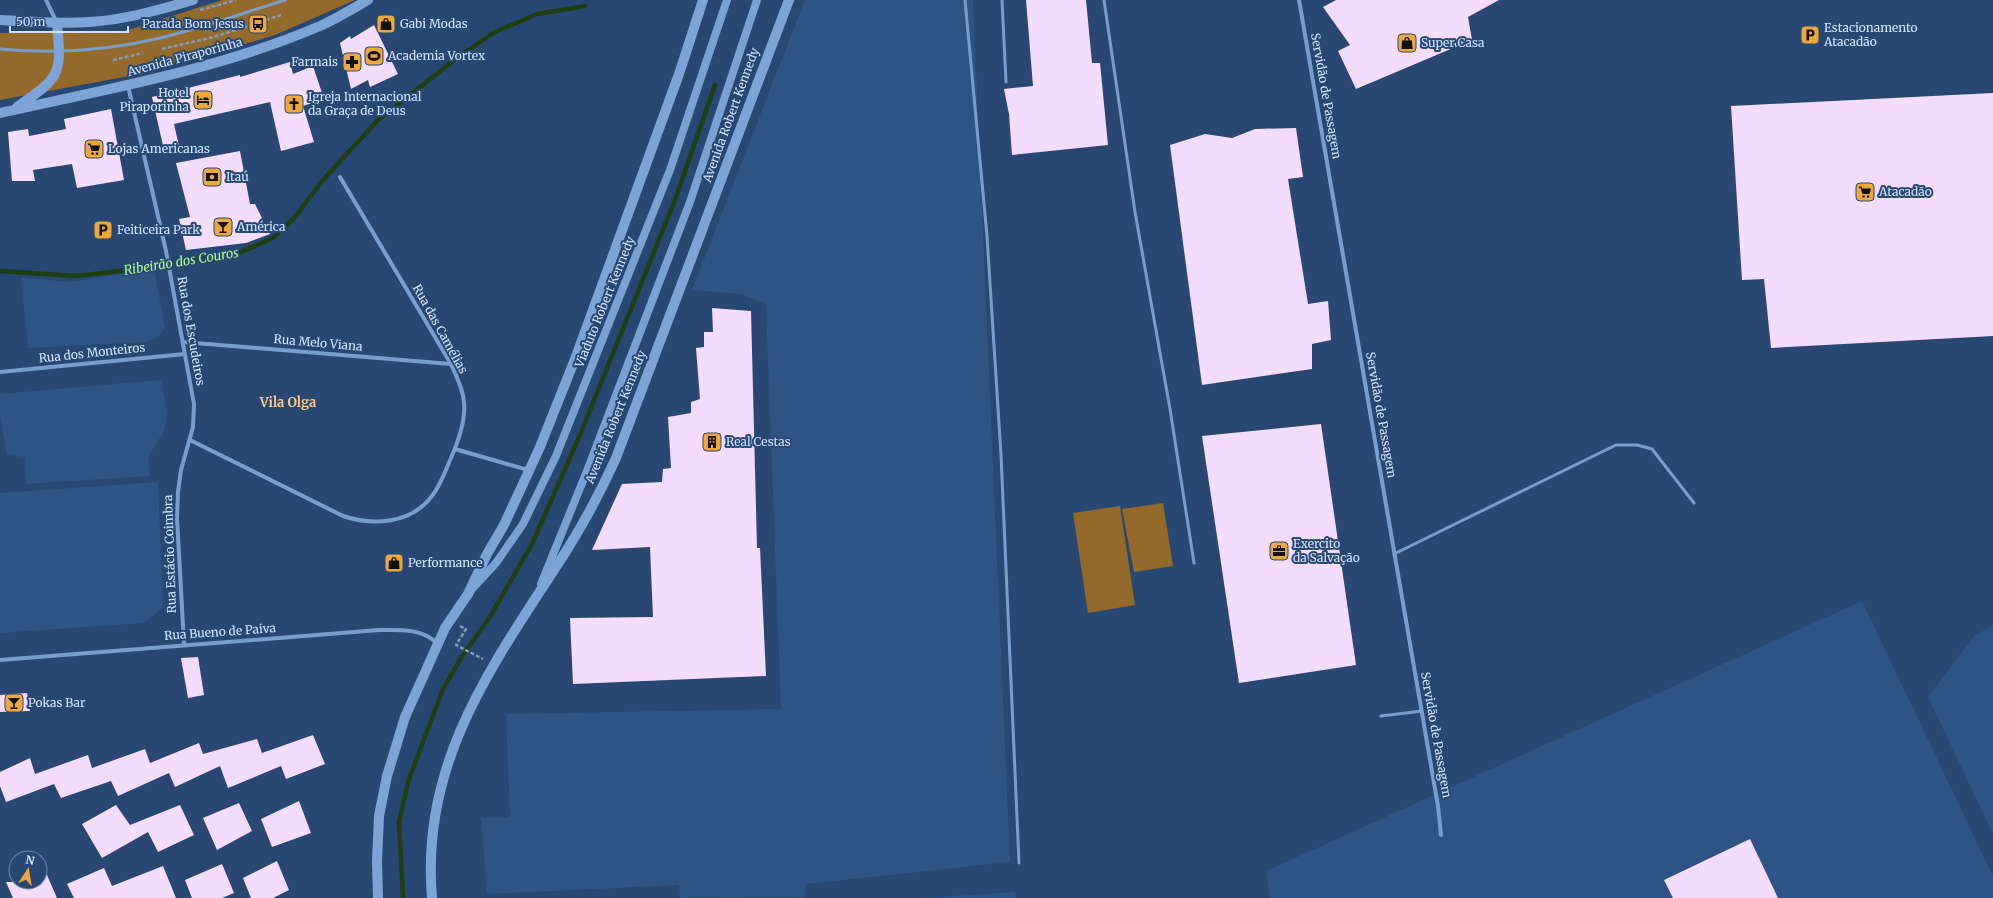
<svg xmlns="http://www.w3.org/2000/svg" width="1993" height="898" viewBox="0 0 1993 898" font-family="Merriweather,serif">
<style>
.built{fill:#2e5384}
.green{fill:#936a2a}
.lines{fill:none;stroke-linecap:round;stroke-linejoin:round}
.stream{stroke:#213e10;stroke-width:4.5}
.building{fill:#f4dcfe}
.path{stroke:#829bbd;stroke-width:2.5;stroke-dasharray:4 2;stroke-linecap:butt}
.lane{stroke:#799ece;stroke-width:3}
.street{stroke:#799ece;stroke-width:4}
.secondary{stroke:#7ba1d2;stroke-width:8}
.primary{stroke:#7da3d7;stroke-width:10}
.labels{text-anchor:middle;stroke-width:4;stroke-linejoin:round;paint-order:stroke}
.poi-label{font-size:12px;fill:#d1e4fe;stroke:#284873;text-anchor:start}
.street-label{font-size:12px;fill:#d1e4fe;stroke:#284873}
.water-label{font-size:13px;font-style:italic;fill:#b0fa8a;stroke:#284873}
.neighbourhood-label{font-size:13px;font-weight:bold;fill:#f8c986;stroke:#284873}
</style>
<rect width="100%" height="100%" fill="#284873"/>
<!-- built -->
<g class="built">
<polygon points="805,0 973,0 1010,862 806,884 805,897 680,898 679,885 487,894 481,818 510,817 506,714 781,709 766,305 742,294 692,290"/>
<polygon points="154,269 165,328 158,337 146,342 28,348 21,277 68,282"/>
<polygon points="161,380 167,414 164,431 148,457 150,476 26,484 25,457 7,455 0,416 0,394"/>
<polygon points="158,482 163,608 143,623 0,633 0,493"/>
<polygon points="1862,601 1993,876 1993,898 1270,898 1266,871"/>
<polygon points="1993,626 1993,834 1928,697 1975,635"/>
<polygon points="1015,892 1016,898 923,898"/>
</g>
<!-- green -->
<g class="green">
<polygon points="222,0 355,0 275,35 151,72 0,100 0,33 119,33"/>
<polygon points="1163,503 1173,566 1134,572 1122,509"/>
<polygon points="1120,506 1135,605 1088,613 1073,513"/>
</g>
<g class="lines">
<!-- stream -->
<g class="stream">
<polyline points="0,271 76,276 120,271 239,253 273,238 295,217 322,181 377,121 462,54 495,32 537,14 585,6"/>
<polyline points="403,898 399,822 409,779 443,689 461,658 491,615 532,544 580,435 675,200 715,85"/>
</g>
</g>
<!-- building -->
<g class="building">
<polygon points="1026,0 1086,0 1092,63 1100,63 1108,145 1012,155 1009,114 1004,89 1033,86"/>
<polygon points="1336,0 1499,0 1468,17 1472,40 1356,89 1338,51 1350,45 1323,7"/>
<polygon points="374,25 398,74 370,87 368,80 351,89 340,43 350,36 351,39"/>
<polygon points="290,62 293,74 313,66 324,99 303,106 314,142 281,151 270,102 174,124 179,146 164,150 152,97 240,75 240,77"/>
<polygon points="1993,93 1993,336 1771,348 1764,279 1742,280 1731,106"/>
<polygon points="111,109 124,180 77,188 72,164 33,170 35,181 12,181 8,132 28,129 29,136 66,129 64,119"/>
<polygon points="1296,128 1303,177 1288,179 1308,304 1328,301 1331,340 1312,344 1312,369 1202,385 1170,145 1205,134 1232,138 1255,129"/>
<polygon points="240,151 250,204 255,204 270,234 246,243 186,250 179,219 190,217 176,163"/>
<polygon points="712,308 751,311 757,548 760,548 766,676 573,684 570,618 653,617 650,547 592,550 622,484 662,482 663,469 671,468 668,417 691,413 691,402 700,399 696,348 704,347 704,332 713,332"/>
<polygon points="1321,424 1356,665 1239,683 1202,436"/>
<polygon points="198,657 204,695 188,698 181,658"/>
<polygon points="27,693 30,711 0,712 0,695"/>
<polygon points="313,735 325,764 286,779 281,766 228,788 220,766 175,787 169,773 118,796 111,781 61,798 54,784 6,802 0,786 0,772 30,758 35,774 88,755 92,768 145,749 150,763 199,743 203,754 257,739 262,753"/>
<polygon points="299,801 311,833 272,847 261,819"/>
<polygon points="239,803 252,831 217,850 203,818"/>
<polygon points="116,805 130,825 180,805 194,835 158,852 148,832 102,858 82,824"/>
<polygon points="1750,839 1778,898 1673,898 1664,880"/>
<polygon points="40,859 57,898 13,898 6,882 40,882"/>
<polygon points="277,861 289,890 273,898 251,898 243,878"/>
<polygon points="222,864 234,893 222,898 192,898 185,880"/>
<polygon points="163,866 176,898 74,898 67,884 104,868 112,886"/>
</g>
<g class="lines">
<!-- path -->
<g class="path">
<polyline points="200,10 236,0"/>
<polyline points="162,49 214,37 281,15"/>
<polyline points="113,60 143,53"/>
<polyline points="460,626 466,629 456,645 483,659"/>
</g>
<!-- lane -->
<g class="lane">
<polyline points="965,0 987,236 1001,455 1019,863"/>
<polyline points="1002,0 1006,82"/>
<polyline points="1104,0 1135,212 1170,409 1194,563"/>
<path d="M 0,49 C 54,54 107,51 160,38 C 202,28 243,13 285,0"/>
<polyline points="1394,554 1616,445 1637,445 1652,449 1694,503"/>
<polyline points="1381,716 1422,711"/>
</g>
<!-- street -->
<g class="street">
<polyline points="46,0 56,21"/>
<polyline points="1299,0 1438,806 1441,835"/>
<polyline points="128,86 166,251 194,404 193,427 181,470 178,492 177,518 184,644"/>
<polyline points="183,342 451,364"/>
<polyline points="0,372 185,354"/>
<path d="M 190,440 L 343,516 C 373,526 411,524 432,496 C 441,485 445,471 451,458 C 458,442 466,420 464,402 C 463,388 456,376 451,364 L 340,177"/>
<polyline points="455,449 528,470"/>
<path d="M 0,660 L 379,630 C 400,630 421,628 437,643"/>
</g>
<!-- secondary -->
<g class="secondary">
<polyline points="541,584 587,471 690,202 757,0"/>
<polyline points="472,589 496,563 523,524 556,456 670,170 727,0"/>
</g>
<!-- primary -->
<g class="primary">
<path d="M 0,20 C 30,22 59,24 89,22 C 124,20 159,10 193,0"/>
<path d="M 17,107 C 60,77 62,76 57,24"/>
<path d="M 0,113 C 108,89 217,70 320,26 C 336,19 352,9 368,0"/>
<polyline points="378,898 377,861 379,816 387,776 405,717 445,628 468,594 487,554 504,525 540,447 577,354 679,74 703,0"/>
<path d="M 432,898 C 420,760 494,663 565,553 C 584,523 601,491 616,458 L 789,0"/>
</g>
</g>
<!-- icons -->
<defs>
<g id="bus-square" transform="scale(1)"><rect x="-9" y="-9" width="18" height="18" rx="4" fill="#eca93a" stroke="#284873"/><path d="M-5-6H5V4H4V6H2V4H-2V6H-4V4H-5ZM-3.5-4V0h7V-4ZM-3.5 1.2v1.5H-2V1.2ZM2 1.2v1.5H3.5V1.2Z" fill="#111"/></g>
<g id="shop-square" transform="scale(1)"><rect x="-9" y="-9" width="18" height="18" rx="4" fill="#eca93a" stroke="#284873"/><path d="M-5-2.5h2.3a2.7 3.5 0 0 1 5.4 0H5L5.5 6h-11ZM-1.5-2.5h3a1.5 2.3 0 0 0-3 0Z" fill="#111"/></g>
<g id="parking-square" transform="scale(1)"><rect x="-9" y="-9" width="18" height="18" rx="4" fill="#eca93a" stroke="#284873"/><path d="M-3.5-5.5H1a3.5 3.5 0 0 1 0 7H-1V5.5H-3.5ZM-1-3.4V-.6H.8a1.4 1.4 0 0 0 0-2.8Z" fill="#111"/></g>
<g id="stadium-square" transform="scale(1)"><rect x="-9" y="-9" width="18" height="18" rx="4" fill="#eca93a" stroke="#284873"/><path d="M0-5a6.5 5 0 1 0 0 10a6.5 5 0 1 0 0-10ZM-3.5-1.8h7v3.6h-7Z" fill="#111"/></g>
<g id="pharmacy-square" transform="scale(1)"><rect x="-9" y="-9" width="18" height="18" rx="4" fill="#eca93a" stroke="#284873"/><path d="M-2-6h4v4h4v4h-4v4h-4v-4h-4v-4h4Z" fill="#111"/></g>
<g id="hotel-square" transform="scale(1)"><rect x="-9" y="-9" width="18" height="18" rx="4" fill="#eca93a" stroke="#284873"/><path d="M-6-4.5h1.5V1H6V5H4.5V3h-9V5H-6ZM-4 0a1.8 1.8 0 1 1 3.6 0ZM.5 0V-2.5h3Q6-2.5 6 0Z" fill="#111"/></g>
<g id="church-square" transform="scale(1)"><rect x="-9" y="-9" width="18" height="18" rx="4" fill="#eca93a" stroke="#284873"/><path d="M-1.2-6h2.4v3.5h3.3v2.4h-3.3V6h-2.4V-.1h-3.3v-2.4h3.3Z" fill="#111"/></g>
<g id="supermarket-square" transform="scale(1)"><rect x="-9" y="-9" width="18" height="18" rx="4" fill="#eca93a" stroke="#284873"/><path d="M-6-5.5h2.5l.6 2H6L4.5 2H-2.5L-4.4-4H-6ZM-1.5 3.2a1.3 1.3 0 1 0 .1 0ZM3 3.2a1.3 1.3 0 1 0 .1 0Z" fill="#111"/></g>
<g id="bank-square" transform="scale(1)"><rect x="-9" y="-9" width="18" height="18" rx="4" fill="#eca93a" stroke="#284873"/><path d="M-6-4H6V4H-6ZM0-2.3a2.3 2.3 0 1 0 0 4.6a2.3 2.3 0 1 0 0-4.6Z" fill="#111"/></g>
<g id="bar-square" transform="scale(1)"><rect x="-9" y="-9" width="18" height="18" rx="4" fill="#eca93a" stroke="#284873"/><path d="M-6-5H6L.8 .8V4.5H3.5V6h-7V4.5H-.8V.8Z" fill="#111"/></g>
<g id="building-square" transform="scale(1)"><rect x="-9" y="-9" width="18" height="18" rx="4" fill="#eca93a" stroke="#284873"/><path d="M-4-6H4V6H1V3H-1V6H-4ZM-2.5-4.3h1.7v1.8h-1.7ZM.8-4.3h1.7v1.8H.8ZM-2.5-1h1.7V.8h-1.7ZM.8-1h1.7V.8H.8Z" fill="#111"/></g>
<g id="office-square" transform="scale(1)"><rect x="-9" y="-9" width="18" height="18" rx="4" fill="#eca93a" stroke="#284873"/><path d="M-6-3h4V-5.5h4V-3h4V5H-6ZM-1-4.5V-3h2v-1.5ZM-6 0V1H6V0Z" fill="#111"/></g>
</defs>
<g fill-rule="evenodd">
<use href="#bus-square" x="258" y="24"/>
<use href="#shop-square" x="386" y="24"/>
<use href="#parking-square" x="1810" y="35"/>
<use href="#shop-square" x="1407" y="43"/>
<use href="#stadium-square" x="374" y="56"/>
<use href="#pharmacy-square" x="352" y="62"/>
<use href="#hotel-square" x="203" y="100"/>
<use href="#church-square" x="294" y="104"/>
<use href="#supermarket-square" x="94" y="149"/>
<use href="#bank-square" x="212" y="177"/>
<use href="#supermarket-square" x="1865" y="192"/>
<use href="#bar-square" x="223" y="227"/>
<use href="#parking-square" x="103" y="230"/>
<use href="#building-square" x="712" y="442"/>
<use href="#office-square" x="1279" y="551"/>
<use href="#shop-square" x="394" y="563"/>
<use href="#bar-square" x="14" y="703"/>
</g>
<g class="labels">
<!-- poi labels -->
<g class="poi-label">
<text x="244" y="28" text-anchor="end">Parada Bom Jesus</text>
<text x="400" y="28">Gabi Modas</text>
<text x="1824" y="32">Estacionamento<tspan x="1824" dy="14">Atacadão</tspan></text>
<text x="1421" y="47">Super Casa</text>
<text x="388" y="60">Academia Vortex</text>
<text x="338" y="66" text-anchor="end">Farmais</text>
<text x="189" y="97" text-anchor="end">Hotel<tspan x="189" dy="14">Piraporinha</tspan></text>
<text x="308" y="101">Igreja Internacional<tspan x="308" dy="14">da Graça de Deus</tspan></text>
<text x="108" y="153">Lojas Americanas</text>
<text x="226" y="181">Itaú</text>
<text x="1879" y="196">Atacadão</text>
<text x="237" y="231">América</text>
<text x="117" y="234">Feiticeira Park</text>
<text x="726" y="446">Real Cestas</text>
<text x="1293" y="548">Exercito<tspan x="1293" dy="14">da Salvação</tspan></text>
<text x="408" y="567">Performance</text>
<text x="28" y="707">Pokas Bar</text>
</g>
<!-- street labels -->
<g class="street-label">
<text transform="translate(185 57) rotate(-15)" y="4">Avenida Piraporinha</text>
<text transform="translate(1326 96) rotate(80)" y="4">Servidão de Passagem</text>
<text transform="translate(731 115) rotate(-70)" y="4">Avenida Robert Kennedy</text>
<text transform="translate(605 302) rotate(-68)" y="4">Viaduto Robert Kennedy</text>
<text transform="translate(440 329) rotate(61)" y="4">Rua das Camélias</text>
<text transform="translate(191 331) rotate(80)" y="4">Rua dos Escudeiros</text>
<text transform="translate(318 343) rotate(5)" y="4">Rua Melo Viana</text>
<text transform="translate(92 353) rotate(-6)" y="4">Rua dos Monteiros</text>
<text transform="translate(1381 415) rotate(80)" y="4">Servidão de Passagem</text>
<text transform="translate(616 417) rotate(-68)" y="4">Avenida Robert Kennedy</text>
<text transform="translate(170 554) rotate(-92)" y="4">Rua Estácio Coimbra</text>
<text transform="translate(220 632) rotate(-4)" y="4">Rua Bueno de Paiva</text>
<text transform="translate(1436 735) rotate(80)" y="4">Servidão de Passagem</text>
</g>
<!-- water labels -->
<g class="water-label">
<text transform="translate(181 261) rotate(-9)" y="5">Ribeirão dos Couros</text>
</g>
<!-- neighbourhood labels -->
<g class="neighbourhood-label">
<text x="288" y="407">Vila Olga</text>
</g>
</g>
<!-- north arrow -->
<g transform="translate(28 870) rotate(12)"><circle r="19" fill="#284873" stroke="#6c86ab"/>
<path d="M0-3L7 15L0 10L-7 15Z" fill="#eca93a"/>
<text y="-6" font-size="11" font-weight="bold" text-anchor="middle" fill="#d1e4fe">N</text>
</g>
<!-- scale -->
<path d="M10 26v6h118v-6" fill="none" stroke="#d1e4fe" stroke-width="2"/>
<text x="16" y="26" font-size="12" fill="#d1e4fe" stroke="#284873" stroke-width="3" paint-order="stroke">50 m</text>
</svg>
